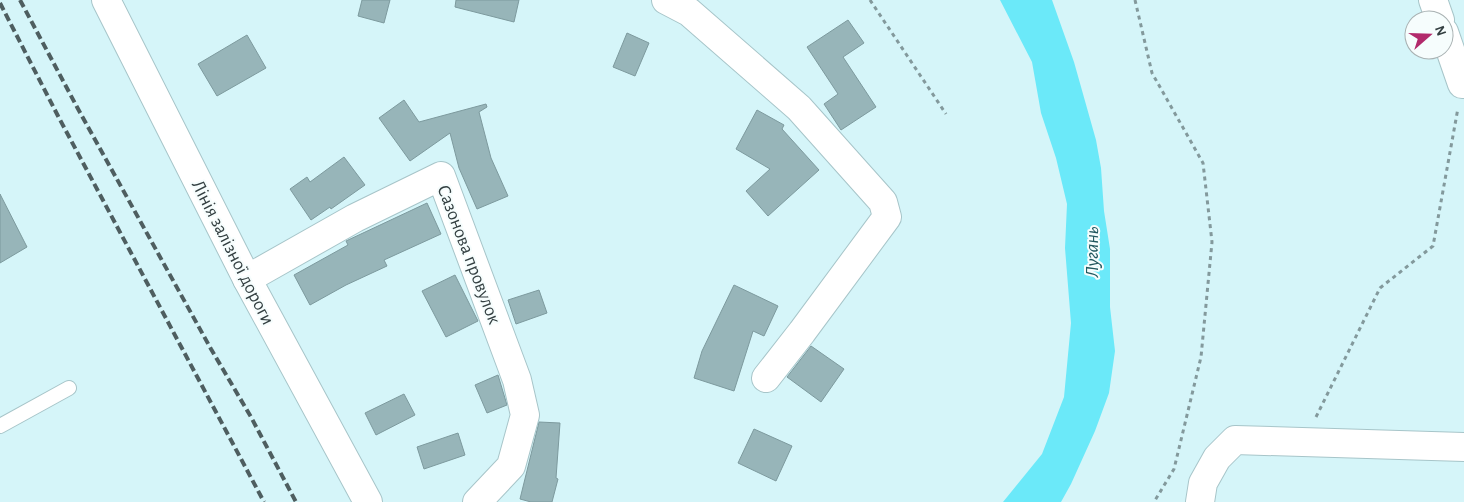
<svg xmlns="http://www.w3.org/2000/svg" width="1464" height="502" viewBox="0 0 1464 502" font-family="'Alegreya Sans',sans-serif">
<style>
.water{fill:#6be9f9}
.building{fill:#97b5b9;stroke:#7d9a9e}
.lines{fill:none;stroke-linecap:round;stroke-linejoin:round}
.lane-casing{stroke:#a7c5c9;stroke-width:16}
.street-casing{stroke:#a7c5c9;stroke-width:30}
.path{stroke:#83999c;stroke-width:3;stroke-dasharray:4 4;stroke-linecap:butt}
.lane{stroke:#fff;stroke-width:14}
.street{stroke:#fff;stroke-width:28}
.rail{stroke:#4e5e60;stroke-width:4;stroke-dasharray:8 4;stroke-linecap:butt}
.labels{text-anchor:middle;stroke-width:4;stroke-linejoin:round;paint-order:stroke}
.street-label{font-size:19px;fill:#333f41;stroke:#f6fdfd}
.water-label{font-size:20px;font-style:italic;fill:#21575e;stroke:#f6fdfd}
</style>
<rect width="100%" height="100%" fill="#d5f5f9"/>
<!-- water -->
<polygon class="water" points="1000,0 1052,0 1074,62 1096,140 1101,168 1104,211 1110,249 1110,307 1115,351 1109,393 1095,431 1071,484 1061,502 1003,502 1042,454 1064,397 1071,323 1065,248 1067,204 1056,158 1041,113 1032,62"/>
<!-- building -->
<g class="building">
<polygon points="362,0 390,0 384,23 358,16"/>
<polygon points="456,0 519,0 514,22 455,7"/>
<polygon points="848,20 864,43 843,57 876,107 841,130 824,104 838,94 807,47"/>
<polygon points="627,33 649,43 635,76 613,67"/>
<polygon points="247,35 266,68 217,96 198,64"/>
<polygon points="404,100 419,122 486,104 487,107 479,112 491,158 508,196 477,209 459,168 450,133 410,161 379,118"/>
<polygon points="757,110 784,125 782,129 819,170 768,216 746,191 770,169 736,149"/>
<polygon points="344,157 365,185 331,209 330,207 311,220 290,189 307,177 310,182"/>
<polygon points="0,194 27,247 0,263"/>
<polygon points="427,203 441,234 384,260 387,266 346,285 310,305 294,275 348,245 346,241"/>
<polygon points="455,275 478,321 446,337 422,291"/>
<polygon points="734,285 778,306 764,336 753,331 734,391 694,378 702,351"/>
<polygon points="539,290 547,313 516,324 508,300"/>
<polygon points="811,346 844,369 821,402 787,377"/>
<polygon points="498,375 507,405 487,413 475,385"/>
<polygon points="404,394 415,415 376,435 365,413"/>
<polygon points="539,422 560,423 556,478 558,479 552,502 531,502 520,499"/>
<polygon points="754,429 792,446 776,481 738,463"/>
<polygon points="458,433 465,455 424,469 417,447"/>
</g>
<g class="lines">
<!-- lane casing -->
<g class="lane-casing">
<polyline id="lane" points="0,426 69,388"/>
</g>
<!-- street casing -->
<g class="street-casing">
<g id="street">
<polyline points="106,0 247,279 368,502"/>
<polyline points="666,0 689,12 799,108 883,202 887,217 802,332 766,378"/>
<polyline points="1433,0 1440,20"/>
<polyline points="1444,32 1462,84 1464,84"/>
<polyline points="247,279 355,218 441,176 517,380 525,415 511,466 477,502"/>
<polyline points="1200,502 1203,483 1217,458 1235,440 1464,447"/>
</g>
</g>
<!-- path -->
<g class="path">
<polyline points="870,0 946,114"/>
<polyline points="1135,0 1152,73 1203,163 1212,242 1201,357 1174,469 1154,502"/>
<polyline points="1316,417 1380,288 1433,246 1458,108"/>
</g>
<!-- lane -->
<use href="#lane" class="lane"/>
<!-- street -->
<use href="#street" class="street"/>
<!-- rail -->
<g class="rail">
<polyline points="20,0 77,107 211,349 251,417 296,502"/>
<polyline points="0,3 58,116 264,502"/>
</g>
</g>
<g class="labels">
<!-- street labels -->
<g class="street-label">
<text transform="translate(234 252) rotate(63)" y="7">Лінія залізної дороги</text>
<text transform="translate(470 254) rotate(69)" y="7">Сазонова провулок</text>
</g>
<!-- water labels -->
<g class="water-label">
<text transform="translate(1091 252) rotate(-90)" y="7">Лугань</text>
</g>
</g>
<!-- north arrow -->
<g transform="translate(1429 35) rotate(70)"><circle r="24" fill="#f6fdfd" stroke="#a8b1b2"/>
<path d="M0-4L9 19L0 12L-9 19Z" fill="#b22a6c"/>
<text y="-8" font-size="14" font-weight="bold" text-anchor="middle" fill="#333f41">N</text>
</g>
</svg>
